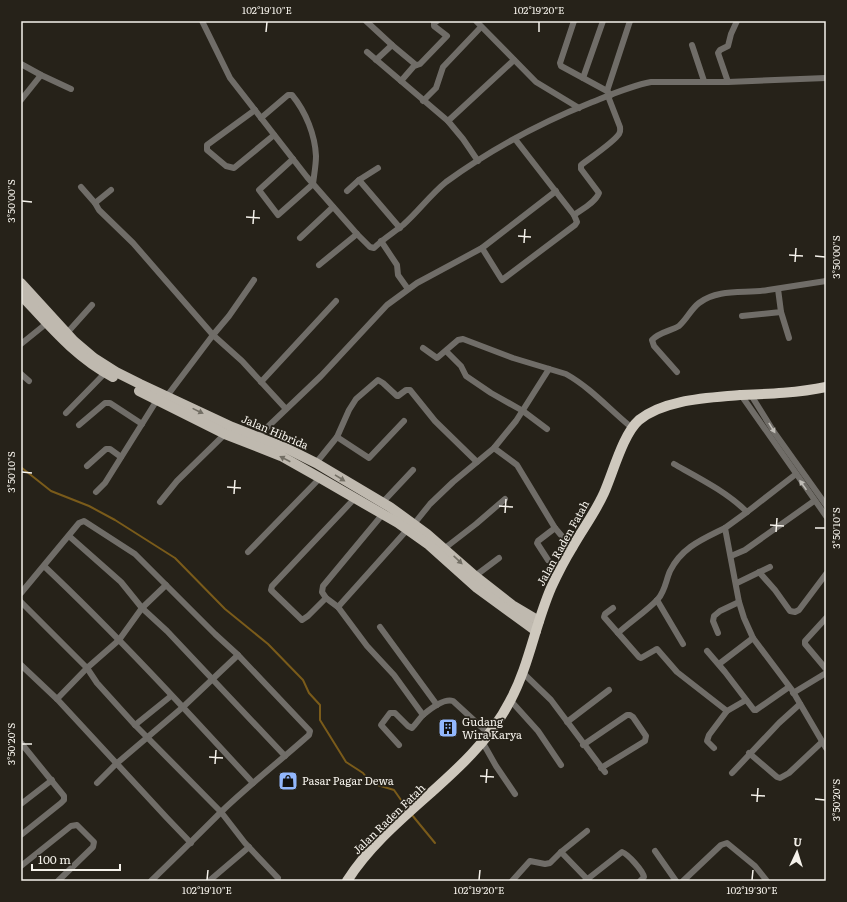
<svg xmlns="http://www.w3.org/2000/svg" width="847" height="902" viewBox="0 0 847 902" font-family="Literata,serif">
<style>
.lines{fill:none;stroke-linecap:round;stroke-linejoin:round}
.stream{stroke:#7a5b1a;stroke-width:2}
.minor{stroke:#706d68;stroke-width:6}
.primary{stroke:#bfb9af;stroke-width:10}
.trunk{stroke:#cec8bd;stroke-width:10}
.oneway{fill:#726e64}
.oneway2{fill:#c0bdb7}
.ticks{fill:none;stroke:#f5f2eb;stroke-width:1.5}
.labels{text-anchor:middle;stroke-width:3.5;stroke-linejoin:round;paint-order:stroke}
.street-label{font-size:11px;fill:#f5f2eb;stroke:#262219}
.poi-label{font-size:11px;fill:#f5f2eb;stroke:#262219;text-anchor:start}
.neatline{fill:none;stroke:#f5f2eb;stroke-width:1.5}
.ticks-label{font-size:10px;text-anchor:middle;fill:#f5f2eb}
</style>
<rect width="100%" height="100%" fill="#262219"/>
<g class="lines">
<!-- stream -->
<g class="stream">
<polyline points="22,468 51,491 89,506 115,520 175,558 225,609 268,644 303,680 309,693 320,705 320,720 346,762 363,773 371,783 394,790 408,810"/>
<polyline points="412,815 435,843"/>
</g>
<!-- minor -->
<g class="minor">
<path d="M 202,21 L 230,78 L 307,177 L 357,234 L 370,247 L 374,248 C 383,239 393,233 403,225 C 418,212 430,195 446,182 C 490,150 540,123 590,103 C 610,95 630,86 651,82 L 728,82 L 826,78"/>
<polyline points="366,21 392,45 416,65"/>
<polyline points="476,21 536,82 579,108"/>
<polyline points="574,21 560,63 561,66 607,91 611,95"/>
<polyline points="692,45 704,81"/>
<polyline points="367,52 448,121 463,139 478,161"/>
<polyline points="376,60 392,45"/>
<polyline points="21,64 41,75 71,89"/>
<polyline points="583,78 603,21"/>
<polyline points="401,81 414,66 420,64 447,36 434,26 434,23 437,21"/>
<polyline points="728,82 718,53 720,50 728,46 731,34 737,21"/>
<polyline points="607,91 630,21"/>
<polyline points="21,100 41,75"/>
<polyline points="423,101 436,88 443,67 481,27"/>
<polyline points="255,110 207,145 207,150 226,166 234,168 274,135"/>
<path d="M 261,118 L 288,95 L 292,95 C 306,112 315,135 316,156 C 316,165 314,175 313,184 L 278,215 L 259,190 L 293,159"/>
<polyline points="448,121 514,60"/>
<polyline points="359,180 400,228"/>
<polyline points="81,187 95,203"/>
<polyline points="111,190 95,203 99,210 133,243 213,335 242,361 286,409"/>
<polyline points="347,191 359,180 378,168"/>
<path d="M 574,215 C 582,209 595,203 599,193 L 581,169 L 581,165 C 590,158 614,142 619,134 C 621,131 620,130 620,127 L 608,96"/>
<polyline points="300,238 333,207"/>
<polyline points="381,241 397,265 398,275 408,289"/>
<polyline points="482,248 502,280 575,225 577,222 574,215 515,139"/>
<polyline points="319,265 357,234"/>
<polyline points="781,312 789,338"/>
<polyline points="742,316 781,312 778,289"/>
<polyline points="67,333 92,305"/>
<polyline points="21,344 47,323"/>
<path d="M 423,348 L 437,358 L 458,340 L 463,339 L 513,358 L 566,374 C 591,388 610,410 631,427"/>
<polyline points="446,351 461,366 466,376 491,393 523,411 547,429"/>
<path d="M 677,372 L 654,346 L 652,340 C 659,332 671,331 679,326 C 687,319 691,309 699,303 C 719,288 745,294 768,290 C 787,287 807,284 826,281"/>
<polyline points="21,374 29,381"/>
<polyline points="261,382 336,301"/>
<polyline points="741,395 826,516"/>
<polyline points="751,395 774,432 826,505"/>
<polyline points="167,396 213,335 229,316 254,280"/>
<polyline points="66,413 105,373"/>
<polyline points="79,425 105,403 110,403 142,424"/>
<polyline points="257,437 321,376 387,305 417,283 482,248 556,191"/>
<polyline points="337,437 369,458 404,421"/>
<polyline points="494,448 517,465 555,528 572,548"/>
<polyline points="316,463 337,437 349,410 356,399 378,380 383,383 397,396 398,396 406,390 410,390 435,421 477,462"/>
<path d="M 674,464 C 699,478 727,492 747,512 L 796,474"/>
<polyline points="87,466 106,449 110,449 121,457"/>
<polyline points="96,492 105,483 157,400"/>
<polyline points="355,498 272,586 271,590 302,620 308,616 326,598 338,607 367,646 394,675 423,715"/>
<polyline points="160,502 177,481 225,434"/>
<polyline points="382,503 413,470"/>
<polyline points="747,512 725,528 739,602 744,618 753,638 792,690 826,748"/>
<polyline points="69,536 121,582 142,608 167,631 285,756"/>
<polyline points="445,548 476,524 505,499"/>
<polyline points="248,552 320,478"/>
<polyline points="731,556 745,550 814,501"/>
<polyline points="548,560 537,543 538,541 555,528"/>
<path d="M 44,566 C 117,635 185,709 253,783"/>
<polyline points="759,572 775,590 790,611 795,612 799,610 826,574"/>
<polyline points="475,576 499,558"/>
<polyline points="737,583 770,567"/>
<path d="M 21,593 L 79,523 L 84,521 L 135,554 L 215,634 L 238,655 L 310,731 L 309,735 C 280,761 249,785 221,812 C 198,835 175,858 151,881"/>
<polyline points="326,598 322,592 323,586 382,515"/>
<polyline points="657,600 683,644"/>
<polyline points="21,602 87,668 97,683 135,725 221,812 245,843 278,878"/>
<polyline points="338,607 407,530 414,524 430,504 453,482 494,448 516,421 549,369"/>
<polyline points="613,608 605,614 604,617 639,657 641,658 655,650 657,649 677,672 727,711"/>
<polyline points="826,618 805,641 805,644 826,669"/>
<polyline points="380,627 437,705"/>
<path d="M 618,633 C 630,622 648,610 658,599 C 665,591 666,580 670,571 C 682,547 703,539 725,528"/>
<polyline points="718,633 713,621 714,616 720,611 739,602"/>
<polyline points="707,651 725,672 754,710 756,710 789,687"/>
<polyline points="719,664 753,638"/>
<polyline points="21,665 57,699 167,818 191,843"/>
<polyline points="522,672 551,700 605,772"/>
<polyline points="793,693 826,673"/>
<polyline points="57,699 87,668 119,640 142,608 166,585"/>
<polyline points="511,701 538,731 561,765"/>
<polyline points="567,722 609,690"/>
<polyline points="135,725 171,696"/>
<polyline points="21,743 64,796 64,800 61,803 21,835"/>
<polyline points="483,743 496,766 515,794"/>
<path d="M 399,745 L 381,725 L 390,713 L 395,713 L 408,726 L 412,728 C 416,724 419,719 423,715 C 430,709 444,698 453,701 L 489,734"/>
<polyline points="583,745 627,715 630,715 633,717 646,736 645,741 601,768"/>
<polyline points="714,748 707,741 709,735 727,711 746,700"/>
<polyline points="749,753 777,777 780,778 789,773 822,742"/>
<polyline points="732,773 779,723 800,704"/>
<polyline points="97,783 116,764 183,707 238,655"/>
<polyline points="21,804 52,780"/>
<polyline points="655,851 676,881"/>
<polyline points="561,852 589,881"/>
<polyline points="21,866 71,826 77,825 94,842 93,847 58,881"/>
<polyline points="209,881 249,847"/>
<polyline points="512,881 530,861 545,864 550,863 561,852 587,831"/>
<path d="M 585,881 L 622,852 C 628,854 643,871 644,877 L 640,881"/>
<polyline points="683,881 721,845 727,843 755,866 767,881"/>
</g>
<!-- primary -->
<g class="primary">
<polyline points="21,283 74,341 94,358 116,372 140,384 232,427 288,449 316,463 390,507 427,534 475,576 512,605 539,621"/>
<path d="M 21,295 C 50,326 75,357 113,377"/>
<polyline points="139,391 225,434 281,456 320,478 398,523 429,545 477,588 536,631"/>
</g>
<!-- trunk -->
<path class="trunk" d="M 347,881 C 391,812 472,775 510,701 C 529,666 535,625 551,588 C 557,575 564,561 572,548 C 582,530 595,513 604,493 C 613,473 623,434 639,420 C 665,399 709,398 740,395 C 768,394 798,393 826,387"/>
</g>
<!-- one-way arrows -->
<defs><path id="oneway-solid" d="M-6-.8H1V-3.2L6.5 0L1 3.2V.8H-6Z"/></defs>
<g class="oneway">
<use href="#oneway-solid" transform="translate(198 411) rotate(26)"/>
<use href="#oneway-solid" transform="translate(285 459) rotate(-153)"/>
<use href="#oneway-solid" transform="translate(340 478) rotate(32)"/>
<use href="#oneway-solid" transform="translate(458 560) rotate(43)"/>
</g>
<g class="oneway2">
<use href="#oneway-solid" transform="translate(772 428) rotate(58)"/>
<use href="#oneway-solid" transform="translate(803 485) rotate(-125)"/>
</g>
<!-- ticks -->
<path class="ticks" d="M 266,32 L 267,22M 539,32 L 539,22M 22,201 L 32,202M 246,217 L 260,218M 253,224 L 254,210M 518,236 L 531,237M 524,243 L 525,229M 789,255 L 803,256M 815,256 L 825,257M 795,262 L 796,248M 22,472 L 32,473M 227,487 L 241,488M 234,494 L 235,480M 499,506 L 513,507M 505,513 L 506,499M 770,525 L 784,526M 815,528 L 825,528M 776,532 L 777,518M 22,744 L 32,744M 209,757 L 223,758M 215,764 L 216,750M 480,776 L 494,777M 486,783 L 487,769M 751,795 L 765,796M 815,799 L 825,800M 757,802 L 758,788M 207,880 L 208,870M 479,880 L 480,870M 752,880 L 753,870"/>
<!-- icons -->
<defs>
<g id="building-square" transform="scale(1)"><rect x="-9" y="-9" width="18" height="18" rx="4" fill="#92b7fd" stroke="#262219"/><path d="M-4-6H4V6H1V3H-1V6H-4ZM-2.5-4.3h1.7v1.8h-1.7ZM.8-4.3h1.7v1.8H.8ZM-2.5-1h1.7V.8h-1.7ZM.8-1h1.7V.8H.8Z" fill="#111"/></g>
<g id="shop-square" transform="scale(1)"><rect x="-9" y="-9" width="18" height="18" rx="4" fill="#92b7fd" stroke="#262219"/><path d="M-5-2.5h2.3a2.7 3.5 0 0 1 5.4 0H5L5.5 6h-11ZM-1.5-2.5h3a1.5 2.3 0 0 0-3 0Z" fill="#111"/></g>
</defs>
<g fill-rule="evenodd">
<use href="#building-square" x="448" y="728"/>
<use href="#shop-square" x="288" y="781"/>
</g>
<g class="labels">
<!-- street labels -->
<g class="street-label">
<text transform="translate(275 432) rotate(23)" y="4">Jalan Hibrida</text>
<text transform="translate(563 543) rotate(-61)" y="4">Jalan Raden Fatah</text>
<text transform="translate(389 819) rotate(-44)" y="4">Jalan Raden Fatah</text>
</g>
<!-- poi labels -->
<g class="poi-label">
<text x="462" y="726">Gudang<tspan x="462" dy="13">Wira Karya</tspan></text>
<text x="302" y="785">Pasar Pagar Dewa</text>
</g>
</g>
<!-- border -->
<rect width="847" height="902" fill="none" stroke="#262219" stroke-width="44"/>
<!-- north arrow -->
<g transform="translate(797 852) rotate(4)" stroke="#262219" stroke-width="3" paint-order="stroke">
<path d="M0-3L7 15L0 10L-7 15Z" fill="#f5f2eb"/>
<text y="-6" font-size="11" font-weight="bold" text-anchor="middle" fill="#f5f2eb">U</text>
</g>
<!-- scale -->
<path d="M32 864v6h88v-6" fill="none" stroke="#f5f2eb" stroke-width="2"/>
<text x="38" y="864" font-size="12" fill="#f5f2eb" stroke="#262219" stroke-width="3" paint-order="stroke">100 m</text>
<rect x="22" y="22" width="803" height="858" class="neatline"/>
<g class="ticks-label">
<text x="267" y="14">102°19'10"E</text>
<text x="539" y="14">102°19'20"E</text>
<text transform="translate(11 201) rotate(-90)" y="4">3°50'00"S</text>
<text transform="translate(836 257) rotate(-90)" y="4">3°50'00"S</text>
<text transform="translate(11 472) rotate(-90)" y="4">3°50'10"S</text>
<text transform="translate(836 528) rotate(-90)" y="4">3°50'10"S</text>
<text transform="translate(11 744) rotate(-90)" y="4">3°50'20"S</text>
<text transform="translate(836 800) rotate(-90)" y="4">3°50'20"S</text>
<text x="207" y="894">102°19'10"E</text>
<text x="479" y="894">102°19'20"E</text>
<text x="752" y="894">102°19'30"E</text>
</g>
</svg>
